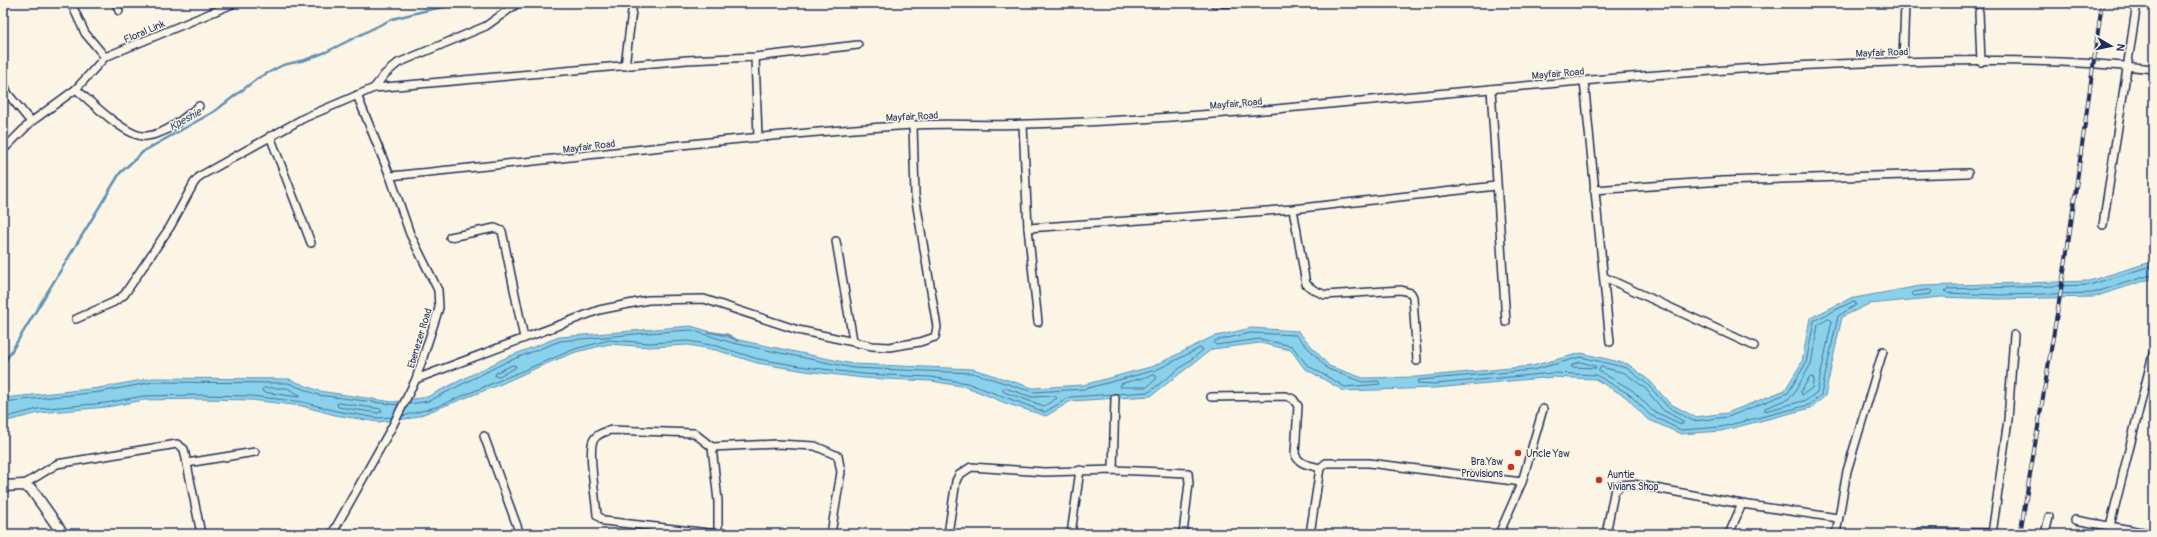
<svg xmlns="http://www.w3.org/2000/svg" width="2157" height="537" viewBox="0 0 2157 537" font-family="Pangolin,sans-serif">
<style>
.water{fill:#8ad1eb;stroke:#5e90b3}
.lines{fill:none;stroke-linecap:round;stroke-linejoin:round}
.shore{stroke:#477096;stroke-width:1}
.stream{stroke:#5e90b3;stroke-width:2.5}
.street-casing{stroke:#1b2f5e;stroke-width:10}
.secondary-casing{stroke:#1b2f5e;stroke-width:13}
.street{stroke:#fcf5e5;stroke-width:7}
.secondary{stroke:#fcf5e5;stroke-width:10}
.rail-casing{stroke:#1b2f5e;stroke-width:4}
.rail{stroke:#fcf5e5;stroke-width:2.5;stroke-dasharray:8;stroke-linecap:butt}
.poi-dot{fill:#c8321e;stroke:#fcf5e5;stroke-width:1.5}
.labels{text-anchor:middle;stroke-width:3;stroke-linejoin:round;paint-order:stroke}
.street-label{font-size:10px;fill:#1b2f5e;stroke:#fcf5e5}
.poi-label{font-size:10px;fill:#1b2f5e;stroke:#fcf5e5;text-anchor:start}
.water-label{font-size:11px;font-style:italic;fill:#375881;stroke:#fcf5e5}
</style>
<rect width="100%" height="100%" fill="#fcf5e5"/>
<filter id="ink" filterUnits="userSpaceOnUse"><feTurbulence type="fractalNoise" baseFrequency=".025" numOctaves="2"/><feDisplacementMap in="SourceGraphic" scale="8" xChannelSelector="R" yChannelSelector="G"/><feConvolveMatrix kernelMatrix="1 2 1 2 8 2 1 2 1" color-interpolation-filters="sRGB"/></filter>
<g filter="url(#ink)">
<!-- water -->
<polygon class="water" points="2154,261 2154,278 2094,297 1999,299 1941,297 1869,304 1842,317 1825,396 1811,408 1721,431 1681,434 1647,419 1626,397 1595,379 1553,377 1435,388 1344,391 1304,368 1291,350 1260,343 1212,349 1151,396 1071,401 1046,416 1005,403 967,387 931,381 863,378 805,371 757,363 716,350 688,345 649,347 609,344 576,352 543,365 499,385 413,418 378,422 335,415 302,406 251,400 201,399 144,400 107,407 39,413 3,422 3,398 99,388 153,378 289,379 319,391 393,402 427,397 505,358 559,337 691,326 734,339 853,364 973,369 1033,388 1083,385 1154,366 1212,337 1251,328 1298,331 1329,366 1363,378 1417,377 1532,366 1581,353 1628,364 1651,382 1669,403 1695,417 1727,413 1785,390 1802,362 1810,318 1849,299 1920,286 2089,281"/>
<g class="lines">
<!-- shore -->
<g class="shore">
<polyline points="2154,265 2089,285 1947,289 1945,291 1947,293 1999,295 2093,293 2154,274"/>
<polygon points="1930,290 1932,292 1930,294 1914,296 1912,294 1914,292"/>
<polygon points="1850,303 1855,302 1856,305 1838,316 1821,395 1809,405 1721,427 1681,430 1650,415 1629,394 1596,375 1553,373 1435,384 1417,383 1419,380 1533,370 1581,357 1627,368 1648,385 1667,406 1693,421 1728,417 1788,393 1806,363 1814,321"/>
<polygon points="1829,319 1832,321 1817,392 1807,400 1765,411 1765,408 1788,399 1793,395 1811,364 1818,325"/>
<polygon points="1251,333 1296,335 1328,369 1362,382 1378,381 1380,384 1345,387 1307,365 1292,346 1260,339 1216,345 1214,343 1215,341"/>
<polygon points="1581,362 1595,366 1596,368 1571,367 1572,365"/>
<polygon points="513,365 516,366 515,368 497,377 495,376 496,373"/>
<polygon points="1601,367 1625,373 1645,388 1663,410 1683,421 1683,424 1681,424 1653,411 1632,390 1599,371"/>
<polygon points="1155,375 1157,378 1147,387 1120,387 1121,384"/>
<polygon points="1810,377 1814,378 1812,388 1802,395 1801,392"/>
<polygon points="264,388 287,388 300,395 298,397 263,392 262,390"/>
<polygon points="1005,388 1032,397 1055,396 1057,398 1044,406 1004,392 1002,390"/>
<polyline points="3,402 100,392 153,382 288,383 318,395 398,405"/>
<polygon points="339,403 381,409 382,411 378,413 338,407 337,404"/>
<polyline points="409,404 429,401 506,362 560,341 646,333 691,330 733,343 853,368 973,373 1033,392 1084,389 1156,370 1200,348 1203,349 1202,351 1149,392 1115,394"/>
<polyline points="403,416 436,407 575,349 609,340 649,343 688,341 717,346 758,359 806,367 863,374 931,377 967,383 1045,412 1070,397 1115,394"/>
<polyline points="3,418 38,409 106,403 143,396 201,395 251,396 303,402 336,411 378,418 392,417"/>
</g>
<!-- stream -->
<g class="stream">
<polyline points="709,332 728,335 738,341"/>
<polyline points="3,365 120,173 144,151 215,111 258,78 283,65 305,60 326,52 392,19 428,10 467,3"/>
</g>
<!-- street casing -->
<g class="street-casing">
<g id="street">
<polyline points="71,3 85,33 105,57"/>
<polyline points="116,3 119,11"/>
<polyline points="1214,3 1238,3"/>
<polyline points="1979,12 1981,62"/>
<polyline points="755,57 758,137"/>
<polyline points="1903,61 1905,3"/>
<polyline points="625,66 633,3"/>
<polyline points="1584,81 1610,342"/>
<polyline points="3,82 8,94 31,122"/>
<polyline points="374,88 385,74 398,63 486,26 518,3"/>
<path d="M 76,89 C 90,101 128,139 147,136 C 167,134 184,118 199,106"/>
<polyline points="1491,89 1506,322"/>
<polyline points="1023,125 1028,228 1038,322"/>
<polyline points="270,136 311,243"/>
<polyline points="3,150 31,122 76,89 105,57 235,3"/>
<path d="M 390,176 C 564,159 737,136 912,125 C 951,123 989,126 1027,124 C 1110,122 1193,116 1276,109 C 1462,92 1648,72 1834,64 C 1940,60 2048,57 2154,69"/>
<polyline points="1594,190 1723,181 1968,173"/>
<polyline points="1293,209 1306,284 1314,290 1325,295 1401,290 1411,293 1413,297 1417,361"/>
<polyline points="2103,225 2137,3"/>
<polyline points="1028,228 1293,209 1496,186"/>
<polyline points="450,237 495,228 502,231 524,338"/>
<polyline points="836,241 853,340"/>
<polyline points="1604,277 1754,346"/>
<polyline points="76,319 114,302 124,295 170,227 194,183 200,176 304,118 374,88 687,60 755,57 858,45"/>
<polyline points="416,379 599,310 648,300 704,299 798,330 872,346 889,347 920,342 935,337 937,327 915,195 913,125"/>
<path d="M 1211,397 L 1286,396 L 1293,399 L 1298,406 L 1295,454 C 1299,465 1310,465 1320,468"/>
<polyline points="484,436 520,534"/>
<polyline points="712,447 777,444 815,446 838,456 841,472 831,534"/>
<polyline points="187,463 255,452"/>
<polyline points="1113,470 1115,398"/>
<polyline points="1522,482 1543,409"/>
<polyline points="23,485 57,464 177,444 184,449 201,534"/>
<polyline points="2075,520 2154,534"/>
<polyline points="2110,526 2154,350"/>
<polyline points="1920,532 1993,533"/>
<polyline points="332,534 393,425 416,379 439,308 438,290 410,234 390,176 357,95"/>
<path d="M 718,534 L 604,521 L 597,515 C 596,501 588,452 593,441 C 596,434 604,432 611,430 L 694,433 L 712,447 L 718,501 L 718,534"/>
<polyline points="948,534 956,481 959,475 971,467 1045,472 1113,470 1188,473 1189,483 1183,534"/>
<polyline points="1071,534 1080,470"/>
<polyline points="1310,534 1320,468 1326,463 1369,463 1522,482 1499,534"/>
<polyline points="1606,534 1614,493 1621,485 1633,484 1742,504 1838,518"/>
<polyline points="1729,534 1742,504"/>
<polyline points="1836,534 1847,471 1883,351"/>
<polyline points="1992,534 2008,420 2014,335"/>
<polyline points="2045,534 2049,517"/>
</g>
</g>
<!-- secondary casing -->
<g class="secondary-casing">
<polyline id="secondary" points="3,486 23,485 32,490 63,534"/>
</g>
<!-- street -->
<use href="#street" class="street"/>
<!-- secondary -->
<use href="#secondary" class="secondary"/>
<!-- rail casing -->
<g class="rail-casing">
<polyline id="rail" points="2020,534 2065,266 2102,3"/>
</g>
<!-- rail -->
<use href="#rail" class="rail"/>
</g>
</g>
<!-- markers -->
<g class="poi-dot">
<circle cx="1518" cy="453" r="4"/>
<circle cx="1511" cy="467" r="4"/>
<circle cx="1599" cy="480" r="4"/>
</g>
<g class="labels">
<!-- street labels -->
<g class="street-label">
<text transform="translate(144 31) rotate(-23)" y="4">Floral Link</text>
<text transform="translate(1882 52) rotate(-2)" y="4">Mayfair Road</text>
<text transform="translate(1558 73) rotate(-5)" y="4">Mayfair Road</text>
<text transform="translate(1236 103) rotate(-5)" y="4">Mayfair Road</text>
<text transform="translate(912 116) rotate(-3)" y="4">Mayfair Road</text>
<text transform="translate(589 146) rotate(-7)" y="4">Mayfair Road</text>
<text transform="translate(419 338) rotate(-73)" y="4">Ebenezer Road</text>
</g>
<!-- poi labels -->
<g class="poi-label">
<text x="1526" y="457">Uncle Yaw</text>
<text x="1503" y="465" text-anchor="end">Bra.Yaw<tspan x="1503" dy="12">Provisions</tspan></text>
<text x="1607" y="478">Auntie<tspan x="1607" dy="12">Vivians Shop</tspan></text>
</g>
<!-- water labels -->
<g class="water-label">
<text transform="translate(185 119) rotate(-29)" y="4">Kpeshie</text>
</g>
</g>
<!-- margin -->
<rect width="2157" height="537" fill="none" stroke="#fcf5e5" stroke-width="16"/>
<rect x="8" y="8" width="2141" height="521" fill="none" stroke="#1b2f5e" stroke-width="1.5" filter="url(#ink)"/>
<!-- north arrow -->
<g transform="translate(2111 46) rotate(99)" stroke="#fcf5e5" stroke-width="3" paint-order="stroke">
<path d="M0-3L7 15L0 10L-7 15Z" fill="#1b2f5e"/>
<text y="-6" font-size="11" font-weight="bold" text-anchor="middle" fill="#1b2f5e">N</text>
</g>
</svg>
